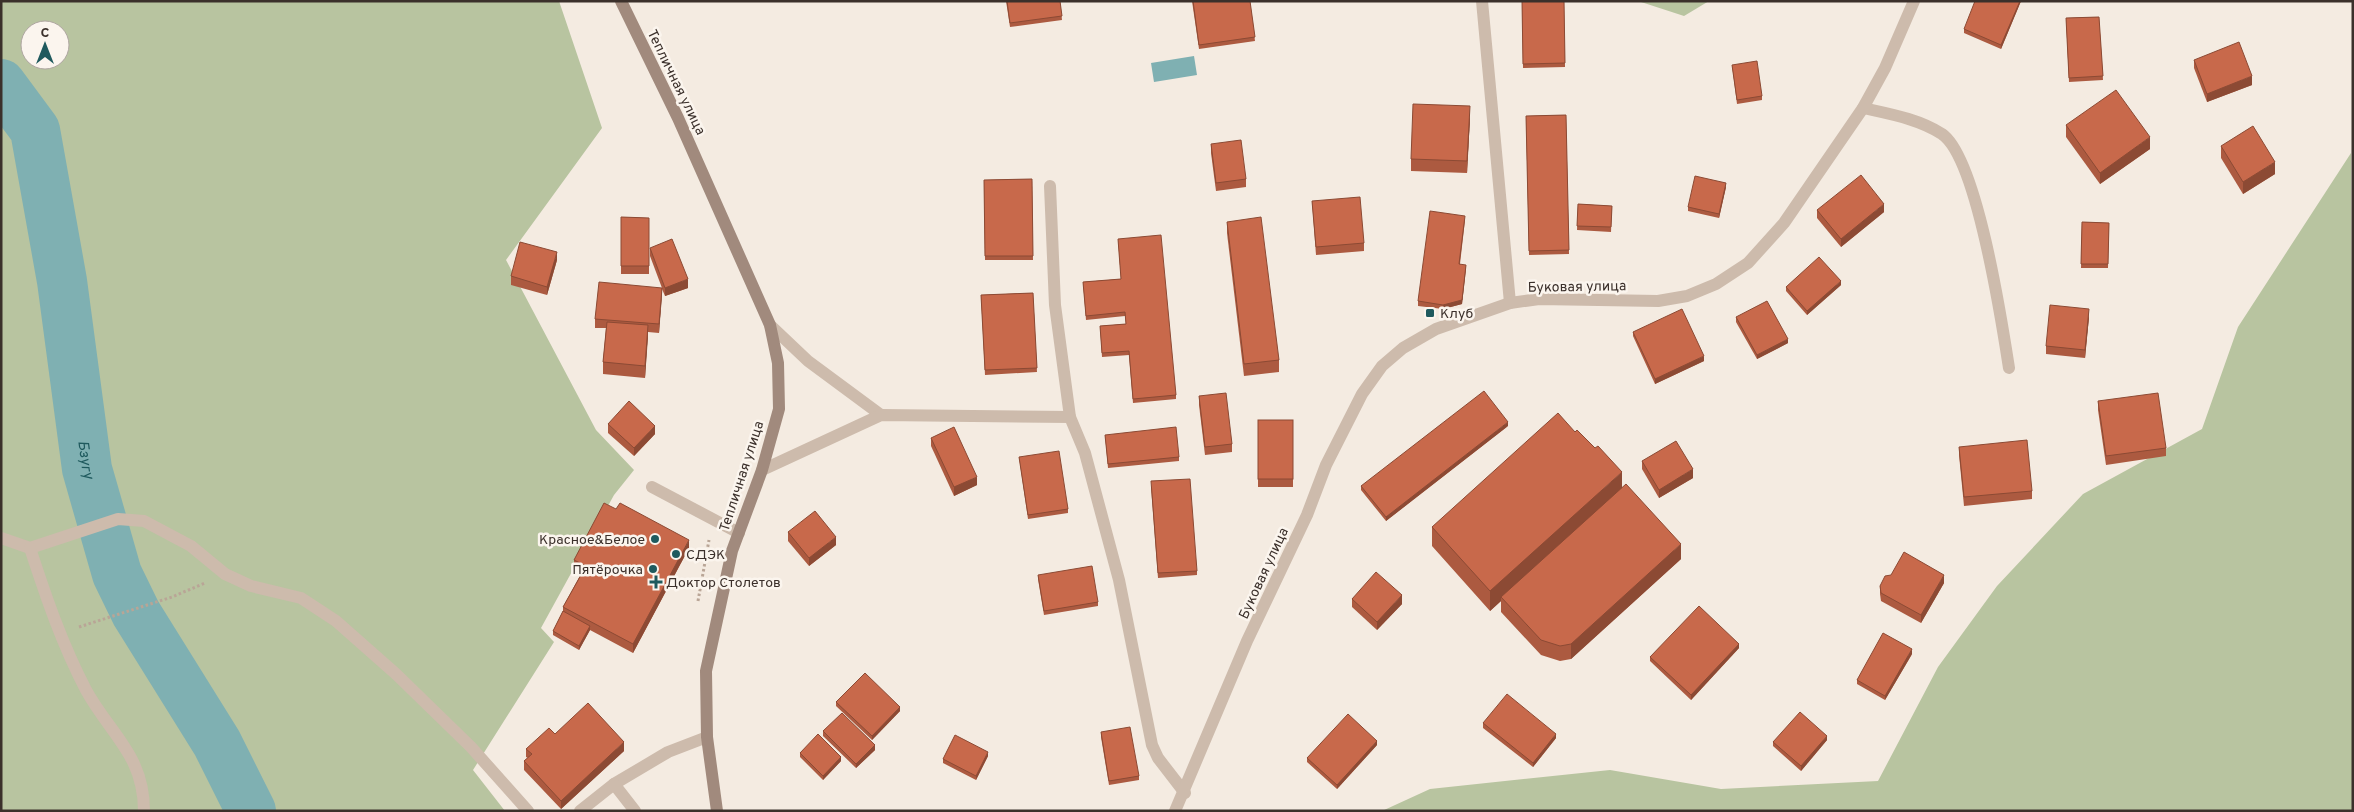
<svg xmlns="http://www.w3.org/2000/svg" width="2354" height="812" viewBox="0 0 2354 812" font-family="Overpass,sans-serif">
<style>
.green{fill:#b8c4a0;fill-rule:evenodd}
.water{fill:#7fb0b2}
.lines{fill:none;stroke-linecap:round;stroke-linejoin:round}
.river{stroke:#7fb0b2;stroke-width:50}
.path{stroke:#b9a596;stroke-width:3;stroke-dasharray:2.5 2.5;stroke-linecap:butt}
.lane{stroke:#cdbbac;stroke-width:12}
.street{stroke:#cdbbac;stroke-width:12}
.secondary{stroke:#a18a7d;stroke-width:12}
.wall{fill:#ac5a40}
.shaded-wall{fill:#8c4a34}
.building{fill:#c8694b;stroke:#8c4a34}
.poi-dot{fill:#1f5a5e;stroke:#fbf5ee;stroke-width:2}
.labels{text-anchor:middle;stroke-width:5;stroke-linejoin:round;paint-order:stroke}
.street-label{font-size:14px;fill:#3b302b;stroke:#fbf5ee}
.poi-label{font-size:14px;fill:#3b302b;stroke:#fbf5ee;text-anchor:start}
.water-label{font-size:15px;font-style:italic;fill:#1f5a5e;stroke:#fbf5ee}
</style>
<rect width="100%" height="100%" fill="#f4ebe1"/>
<!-- green -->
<g class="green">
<path d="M 1,1 L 559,1 L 602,128 L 506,260 L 596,430 L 634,470 L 614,495 L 541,628 L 554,642 L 473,770 L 505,811 L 1,811 ZM 30,30 L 60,30 L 60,60 L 30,60 Z"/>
<polygon points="1638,1 1709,1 1684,16"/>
<polygon points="2351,153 2353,811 1382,811 1430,789 1610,770 1721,789 1878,781 1938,667 1997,586 2083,494 2202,429 2238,327"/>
</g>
<!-- water -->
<polygon class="water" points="1194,56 1197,75 1154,82 1151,63"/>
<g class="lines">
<!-- river -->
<path class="river" id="s1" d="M 1,84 L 35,130 L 62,281 L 87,469 L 117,574 L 136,613 L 217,743 L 251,811"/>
<!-- path -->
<g class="path">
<polyline points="698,601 709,540"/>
<polyline points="79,627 172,597 205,583"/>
</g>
<!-- lane -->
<g class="lane">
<polyline points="1482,1 1510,303"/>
<path d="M 1863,108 C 1890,114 1919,119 1942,134 C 1977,158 2002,323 2009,368"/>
<polyline points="1050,186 1055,305 1070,417 1085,453 1119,580 1152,745 1158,758 1185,793"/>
<polyline points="770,325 808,361 881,415"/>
<polyline points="762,470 881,415 1070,417"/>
<polyline points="652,487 739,533"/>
<polyline points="1,538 30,548 118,519 144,521 191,546 225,574 251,586 301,598 336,621 396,674 471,747 528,811"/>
<path d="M 30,548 C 46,597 62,644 86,690 C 110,734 144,755 144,811"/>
<polyline points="614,784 668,752 707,737"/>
<polyline points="580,811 614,784 635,811"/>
</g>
<!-- street -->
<polyline class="street" points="1175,811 1247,641 1307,515 1326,465 1362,394 1382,366 1403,348 1436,329 1510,303 1539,299 1658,301 1687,296 1716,284 1748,263 1784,223 1863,108 1885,68 1914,1"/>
<!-- secondary -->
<polyline class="secondary" points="621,1 678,118 770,325 778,363 779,409 762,470 732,551 706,671 707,737 717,811"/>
</g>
<!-- wall -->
<g class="wall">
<polygon points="1006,1 1060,1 1062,20 1010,27"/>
<polygon points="1192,1 1250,1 1255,41 1199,49"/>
<polygon points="1522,1 1564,1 1565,67 1523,68"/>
<polygon points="2021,1 2001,49 1964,33 1964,29"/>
<polygon points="2099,17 2103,80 2069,82 2066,18"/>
<polygon points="2194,60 2252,85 2207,102 2194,68"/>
<polygon points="1732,65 1762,96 1762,100 1737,104"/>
<polygon points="1566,115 1569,254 1529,255 1526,116"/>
<polygon points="1470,118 1467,173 1411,171 1411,159"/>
<polygon points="2066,125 2150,149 2100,184 2066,137"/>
<polygon points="1211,144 1246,179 1246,187 1216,191 1211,153"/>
<polygon points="2221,146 2275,174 2243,194 2221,158"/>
<polygon points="1032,179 1033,260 985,260 984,180"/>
<polygon points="1726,187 1719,218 1688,211 1688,207"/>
<polygon points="1312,201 1364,243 1364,251 1316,255"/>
<polygon points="1578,204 1612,206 1611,232 1577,230"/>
<polygon points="1817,210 1884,212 1841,247 1817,218"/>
<polygon points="621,217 649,218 649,274 621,274"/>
<polygon points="1465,220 1460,264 1466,269 1462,304 1443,309 1418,306 1418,301"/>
<polygon points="1227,222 1279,360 1279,372 1244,376 1227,233"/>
<polygon points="2082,222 2109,223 2108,268 2081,268"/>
<polygon points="1118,239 1176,395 1176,399 1133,403 1129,355 1102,357 1100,326 1126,324 1125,316 1086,320 1083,282 1121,279"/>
<polygon points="650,248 688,288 665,296 662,289 659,333 648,332 645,378 603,374 603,362 606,328 595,328 595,319 662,288 650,256"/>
<polygon points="557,260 547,295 511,285 511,276"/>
<polygon points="1841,285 1807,315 1786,291 1786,287"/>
<polygon points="1033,293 1037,372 985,375 981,295"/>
<polygon points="1736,317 1788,343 1757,359 1736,322"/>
<polygon points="2089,317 2085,358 2046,354 2046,346"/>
<polygon points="1633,332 1704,361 1655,384 1633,336"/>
<polygon points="1199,396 1232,444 1232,452 1205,455 1199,405"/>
<polygon points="2098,401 2166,448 2166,456 2106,465 2098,410"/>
<rect x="1258" y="420" width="35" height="67"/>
<polygon points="608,424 655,434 634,456 608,433"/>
<polygon points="1508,426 1386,521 1361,490 1361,486"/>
<polygon points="1105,435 1179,457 1179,461 1108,468"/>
<polygon points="931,438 977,485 954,496 931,446"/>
<polygon points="1959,447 2032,491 2032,499 1964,506 1959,455"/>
<polygon points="1019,457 1068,509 1068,513 1028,519"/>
<polygon points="1642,461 1693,478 1659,498 1642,469"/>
<polygon points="1151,486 1197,571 1197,575 1158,578"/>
<polygon points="1622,487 1681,559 1571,659 1560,661 1541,655 1501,612 1501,601 1490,611 1432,546 1432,527"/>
<polygon points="788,532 836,545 809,566 788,541"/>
<polygon points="689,548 633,653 590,630 579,650 553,635 553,631 563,611 563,607 582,572 574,568 574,560"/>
<polygon points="1038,575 1098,602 1098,606 1044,615 1038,579"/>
<polygon points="1944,583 1921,623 1881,601 1880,594 1880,586"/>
<polygon points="1352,599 1402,604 1377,630 1352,607"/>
<polygon points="1739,648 1691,700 1650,661 1650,657"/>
<polygon points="1912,654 1885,700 1857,684 1857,680"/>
<polygon points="836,702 900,711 872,740 836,706"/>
<polygon points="1483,723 1556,738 1533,767 1483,728"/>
<polygon points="823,731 875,750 856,768 823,736"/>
<polygon points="1101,732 1139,776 1139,780 1109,785 1101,737"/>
<polygon points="555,734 624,751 561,809 524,770 524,761 528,758 526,757 526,749"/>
<polygon points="1827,740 1801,771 1773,746 1773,742"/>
<polygon points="1377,745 1337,789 1307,762 1307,758"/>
<polygon points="800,753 841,761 823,780 800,757"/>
<polygon points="988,756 976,780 943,763 943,759"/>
</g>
<!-- shaded-wall -->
<g class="shaded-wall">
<polygon points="2020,1 2021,1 2001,49 2001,45"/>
<polygon points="2252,76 2252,85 2207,102 2207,94"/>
<polygon points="1470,106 1470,118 1467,173 1467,161"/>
<polygon points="2150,137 2150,149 2100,184 2100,173"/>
<polygon points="2275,162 2275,174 2243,194 2243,182"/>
<polygon points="1726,183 1726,187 1719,218 1719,214"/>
<polygon points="1884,204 1884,212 1841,247 1841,239"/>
<polygon points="557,252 557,260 547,295 547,287"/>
<polygon points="1466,265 1462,304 1443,309 1443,305"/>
<polygon points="688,279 688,288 665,296 665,288"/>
<polygon points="1841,281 1841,285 1807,315 1807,311"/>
<polygon points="662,288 662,296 659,333 659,324"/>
<polygon points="2089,309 2089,317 2085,358 2085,350"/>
<polygon points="648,325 648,337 645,378 645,366"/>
<polygon points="1788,339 1788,343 1757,359 1757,355"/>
<polygon points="1704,356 1704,361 1655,384 1655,379"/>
<polygon points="1508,422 1508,426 1386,521 1386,517"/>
<polygon points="655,426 655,434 634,456 634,448"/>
<polygon points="1693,469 1693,478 1659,498 1659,490"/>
<polygon points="1622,472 1622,492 1501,597 1501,601 1490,611 1490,591"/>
<polygon points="977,477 977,485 954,496 954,487"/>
<polygon points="836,537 836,545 809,566 809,558"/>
<polygon points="689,540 689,548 633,653 633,644"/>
<polygon points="1681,544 1681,559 1571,659 1571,644"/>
<polygon points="1944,575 1944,583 1921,623 1921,615"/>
<polygon points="1402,595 1402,604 1377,630 1377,622"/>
<polygon points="590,626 590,630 579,650 579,646"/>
<polygon points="1739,644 1739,648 1691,700 1691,695"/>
<polygon points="1912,649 1912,654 1885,700 1885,696"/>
<polygon points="900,707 900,711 872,740 872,736"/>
<polygon points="1556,734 1556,738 1533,767 1533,763"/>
<polygon points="1827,736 1827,740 1801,771 1801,766"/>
<polygon points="1377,741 1377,745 1337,789 1337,785"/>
<polygon points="624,742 624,751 561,809 561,801"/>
<polygon points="875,745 875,750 856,768 856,764"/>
<polygon points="988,752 988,756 976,780 976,776"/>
<polygon points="841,757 841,761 823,780 823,776"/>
</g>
<!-- building -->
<g class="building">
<polygon points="1007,1 1060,1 1062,16 1010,23"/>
<polygon points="1193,1 1250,1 1255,37 1199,45"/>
<polygon points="1522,1 1564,1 1565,63 1523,64"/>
<polygon points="1975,1 2020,1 2001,45 1964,29"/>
<polygon points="2099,17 2103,76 2069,78 2066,18"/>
<polygon points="2239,42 2252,76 2207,94 2194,60"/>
<polygon points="1757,61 1762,96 1737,100 1732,65"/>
<polygon points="2116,90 2150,137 2100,173 2066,125"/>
<polygon points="1413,104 1470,106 1467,161 1411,159"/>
<polygon points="1566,115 1569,250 1529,251 1526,116"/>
<polygon points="2253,126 2275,162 2243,182 2221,146"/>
<polygon points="1241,140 1246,179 1216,183 1211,144"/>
<polygon points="1861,175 1884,204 1841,239 1817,210"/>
<polygon points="1695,176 1726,183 1719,214 1688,207"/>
<polygon points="1032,179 1033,256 985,256 984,180"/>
<polygon points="1360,197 1364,243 1316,247 1312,201"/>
<polygon points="1578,204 1612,206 1611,227 1577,226"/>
<polygon points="1430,211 1465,216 1459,264 1466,265 1462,300 1443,305 1418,301"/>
<polygon points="621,217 649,218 649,266 621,266"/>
<polygon points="1261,217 1279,360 1244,364 1227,222"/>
<polygon points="2082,222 2109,223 2108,264 2081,264"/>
<polygon points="1161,235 1176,395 1133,399 1129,351 1102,353 1100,326 1126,324 1125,312 1086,316 1083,282 1121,279 1118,239"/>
<polygon points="672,239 688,279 665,288 650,248"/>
<polygon points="520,242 557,252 547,287 511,276"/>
<polygon points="1819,257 1841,281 1807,311 1786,287"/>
<polygon points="599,282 662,288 659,324 595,319"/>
<polygon points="1033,293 1037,368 985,370 981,295"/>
<polygon points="1767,301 1788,339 1757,355 1736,317"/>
<polygon points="2050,305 2089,309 2085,350 2046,346"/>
<polygon points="1682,309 1704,356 1655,379 1633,332"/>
<polygon points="607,322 648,325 645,366 603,362"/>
<polygon points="1484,391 1508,422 1386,517 1361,486"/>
<polygon points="1226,393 1232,444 1205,447 1199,396"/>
<polygon points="2158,393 2166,448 2106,456 2098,401"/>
<polygon points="629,401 655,426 634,448 608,424"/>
<polygon points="1558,413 1575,432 1577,430 1595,448 1598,446 1622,472 1490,591 1432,527"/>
<rect x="1258" y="420" width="35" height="59"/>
<polygon points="954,427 977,477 954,487 931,438"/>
<polygon points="1176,427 1179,457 1108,464 1105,435"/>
<polygon points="2027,440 2032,491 1964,497 1959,447"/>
<polygon points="1676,441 1693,469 1659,490 1642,461"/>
<polygon points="1059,451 1068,509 1028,515 1019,457"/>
<polygon points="1190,479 1197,571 1158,573 1151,481"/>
<polygon points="1626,484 1681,544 1571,644 1560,646 1541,640 1501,597"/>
<polygon points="604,503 616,509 620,503 689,540 633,644 563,607 586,566 574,560"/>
<polygon points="815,511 836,537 809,558 788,532"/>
<polygon points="1904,552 1944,575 1921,615 1881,593 1880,586 1885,576 1891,575"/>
<polygon points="1092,566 1098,602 1044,611 1038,575"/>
<polygon points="1376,572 1402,595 1377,622 1352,599"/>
<polygon points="1699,606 1739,644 1691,695 1650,657"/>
<polygon points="563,611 590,626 579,646 553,631"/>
<polygon points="1883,633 1912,649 1885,696 1857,680"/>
<polygon points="865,673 900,707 872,736 836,702"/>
<polygon points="1507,694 1556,734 1533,763 1483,723"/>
<polygon points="588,703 624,742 561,801 524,761 532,754 526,749 549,728 555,734"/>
<polygon points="1800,712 1827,736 1801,766 1773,742"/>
<polygon points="842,713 875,745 856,764 823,731"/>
<polygon points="1348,714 1377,741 1337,785 1307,758"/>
<polygon points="1130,727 1139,776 1109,781 1101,732"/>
<polygon points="818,734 841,757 823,776 800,753"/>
<polygon points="955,735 988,752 976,776 943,759"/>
</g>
<!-- markers -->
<g class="poi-dot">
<rect x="1425" y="308" width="10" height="10" rx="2.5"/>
<circle cx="655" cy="539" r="5"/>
<circle cx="676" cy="554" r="5"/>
<circle cx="653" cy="569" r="5"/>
<path d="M653.5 574.5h5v5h5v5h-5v5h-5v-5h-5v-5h5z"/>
</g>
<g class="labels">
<!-- street labels -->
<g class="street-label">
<text transform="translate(677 82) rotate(64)" y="5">Тепличная улица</text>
<text transform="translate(1577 286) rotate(-1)" y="5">Буковая улица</text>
<text transform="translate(741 476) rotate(-72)" y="5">Тепличная улица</text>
<text transform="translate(1263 573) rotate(-65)" y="5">Буковая улица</text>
</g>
<!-- poi labels -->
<g class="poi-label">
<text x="1440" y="318">Клуб</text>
<text x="645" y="544" text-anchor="end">Красное&amp;Белое</text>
<text x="686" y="559">СДЭК</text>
<text x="643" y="574" text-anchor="end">Пятёрочка</text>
<text x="666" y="587">Доктор Столетов</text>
</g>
<!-- water labels -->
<g class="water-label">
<text dy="5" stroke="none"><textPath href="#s1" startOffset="391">Бзугу</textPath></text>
</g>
</g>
<!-- border -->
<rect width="2354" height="812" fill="none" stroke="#3b302b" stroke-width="5"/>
<!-- north arrow -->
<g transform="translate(45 45)"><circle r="24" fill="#fbf5ee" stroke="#aea6a0"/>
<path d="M0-4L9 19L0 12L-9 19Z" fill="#1f5a5e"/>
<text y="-8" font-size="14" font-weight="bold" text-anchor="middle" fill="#3b302b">С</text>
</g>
</svg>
